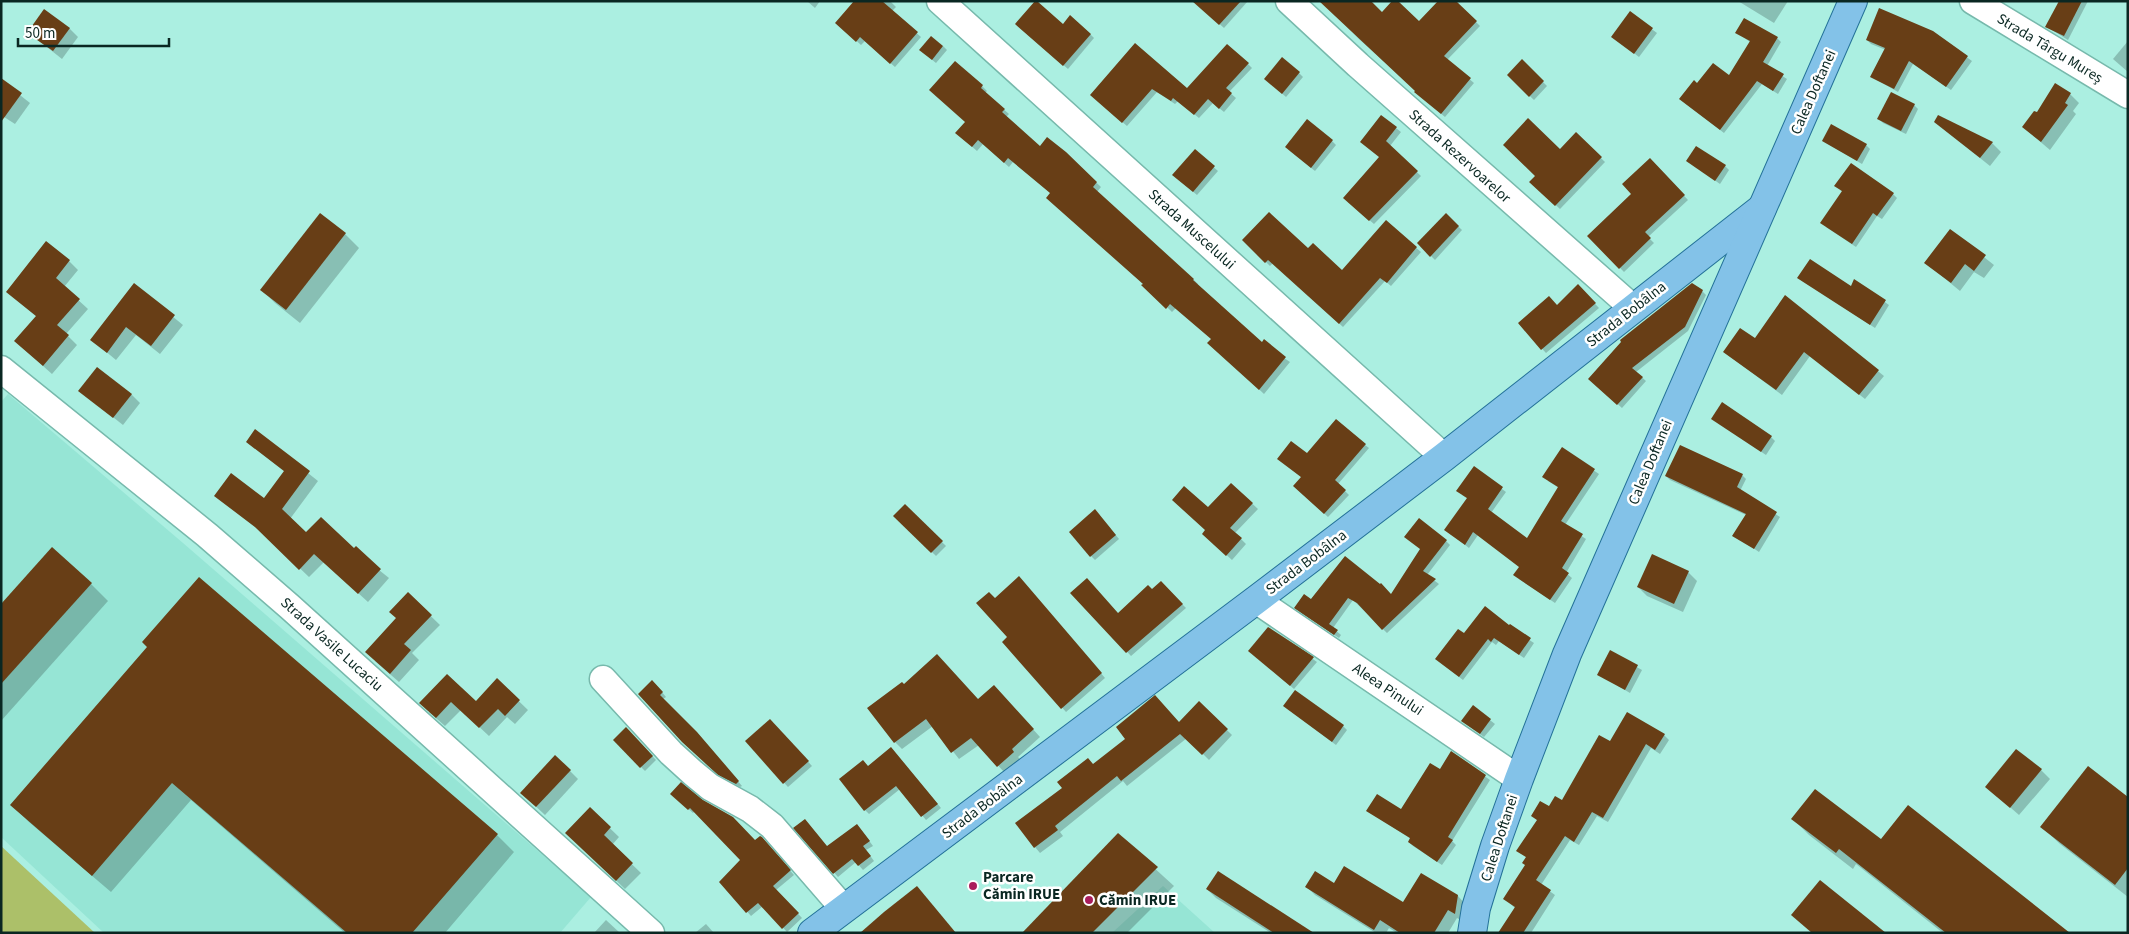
<svg xmlns="http://www.w3.org/2000/svg" width="2129" height="934" viewBox="0 0 2129 934" font-family="'Source Sans 3',sans-serif">
<style>
.built{fill:#96e5d5}
.green{fill:#acc069}
.shadow{fill:#0003}
.building{fill:#683e16}
.lines{fill:none;stroke-linecap:round;stroke-linejoin:round}
.minor-casing{stroke:#77b9ac;stroke-width:29}
.major-casing{stroke:#237198;stroke-width:30}
.minor{stroke:#fff;stroke-width:26}
.major{stroke:#83c2e8;stroke-width:28}
.poi-dot{fill:#aa1d5c;stroke:#fff;stroke-width:2}
.labels{text-anchor:middle;stroke-width:5;stroke-linejoin:round;paint-order:stroke}
.street-label{font-size:15px;fill:#0a2722;stroke:#fff}
.poi-label{font-size:15px;font-weight:bold;fill:#0a2722;stroke:#fff;text-anchor:start}
</style>
<rect width="100%" height="100%" fill="#abefe1"/>
<!-- built -->
<g class="built">
<polygon points="8,394 183,543 591,897 560,933 104,933 1,837 1,402"/>
<polygon points="1163,886 1215,933 1112,933"/>
</g>
<!-- green -->
<polygon class="green" points="1,846 95,933 1,933"/>
<!-- shadow -->
<g class="shadow">
<polygon points="807,1 820,1 815,8"/>
<polygon points="856,1 890,1 896,7 892,11 921,37 895,67 865,41 861,45 837,23"/>
<polygon points="1210,1 1248,1 1224,28 1207,13"/>
<polygon points="1322,1 1419,23 1455,1 1480,26 1447,60 1474,83 1445,117 1420,96 1417,91 1360,40"/>
<polygon points="1738,1 1788,1 1774,23"/>
<polygon points="2060,1 2088,1 2068,40 2047,27"/>
<polygon points="1630,13 1657,33 1639,57 1613,37"/>
<polygon points="1063,26 1090,34 1094,38 1068,69 1020,28"/>
<polygon points="69,28 78,37 62,59 28,32"/>
<polygon points="1736,32 1777,38 1781,42 1767,66 1787,79 1778,94 1762,84 1724,133 1685,103 1698,85 1730,77 1750,42"/>
<polygon points="1932,32 1972,61 1951,90 1913,64 1898,92 1872,77 1886,50 1871,44 1867,40"/>
<polygon points="2128,41 2128,72 2113,59"/>
<polygon points="1135,45 1187,90 1248,64 1252,68 1229,92 1236,98 1224,112 1213,103 1199,118 1178,101 1175,104 1157,92 1127,126 1096,99"/>
<polygon points="943,46 947,50 936,63 925,54"/>
<polygon points="1522,61 1547,86 1534,100 1508,75"/>
<polygon points="1299,73 1303,77 1286,97 1270,83"/>
<polygon points="1,80 30,103 15,124 1,115"/>
<polygon points="982,86 987,91 985,93 1009,114 1006,117 1040,148 1065,153 1101,187 1097,192 1194,280 1198,284 1197,285 1262,343 1290,362 1264,394 1209,342 1212,339 1176,308 1172,312 1051,193 1013,162 1009,167 983,144 977,151 962,138 967,122 935,95"/>
<polygon points="2070,94 2079,103 2073,111 2076,114 2050,150 2023,127 2037,114"/>
<polygon points="1914,105 1918,109 1906,134 1883,123 1879,119"/>
<polygon points="1382,117 1401,132 1390,146 1421,176 1374,224 1348,202 1380,157"/>
<polygon points="1939,117 1992,143 2001,152 1990,166 1945,130"/>
<polygon points="1576,134 1605,162 1560,209 1531,182"/>
<polygon points="1332,141 1336,145 1315,171 1290,151"/>
<polygon points="1823,141 1866,145 1870,149 1862,164"/>
<polygon points="1195,151 1218,171 1197,195 1178,179"/>
<polygon points="1650,160 1688,200 1648,237 1654,243 1624,272 1589,236 1633,194"/>
<polygon points="1687,161 1725,166 1729,170 1720,184"/>
<polygon points="1840,190 1893,194 1897,198 1882,219 1877,216 1856,247 1826,227 1843,192"/>
<polygon points="320,215 345,234 359,248 300,323 275,303 262,290"/>
<polygon points="1446,215 1462,230 1435,260 1418,243"/>
<polygon points="1386,222 1421,252 1391,286 1385,281 1343,327 1273,263 1270,266 1244,240 1308,250 1342,272"/>
<polygon points="1951,231 1994,265 1984,278 1974,272 1960,291 1926,263"/>
<polygon points="69,261 78,270 64,287 88,309 66,334 77,345 52,374 24,349 37,317 7,292"/>
<polygon points="1799,278 1851,288 1855,281 1889,305 1875,328"/>
<polygon points="134,285 183,325 160,354 136,335 116,360 92,340"/>
<polygon points="1578,286 1599,308 1546,353 1519,324 1557,307"/>
<polygon points="1702,291 1706,295 1688,331 1636,372 1646,381 1622,408 1594,383"/>
<polygon points="1786,297 1884,376 1865,399 1810,356 1782,395 1724,352 1756,340"/>
<polygon points="80,391 131,394 140,403 123,425"/>
<polygon points="1712,419 1771,437 1775,441 1766,455"/>
<polygon points="255,431 318,481 290,519 306,534 354,550 389,578 368,602 324,562 309,577 266,536 215,495 264,500 285,472 247,442"/>
<polygon points="1365,445 1369,448 1338,484 1349,495 1328,517 1295,486 1302,478 1279,459"/>
<polygon points="1562,449 1599,474 1565,525 1586,539 1566,573 1572,578 1555,603 1519,579 1520,567 1478,535 1469,548 1446,530 1468,499 1462,495 1474,468 1506,492 1491,513 1527,540 1559,488 1548,481"/>
<polygon points="1742,475 1746,479 1740,491 1780,517 1759,552 1734,535 1746,515 1670,480 1666,476"/>
<polygon points="1231,484 1258,509 1235,533 1246,544 1232,560 1209,539 1207,530 1208,509"/>
<polygon points="905,506 946,546 936,556 895,516"/>
<polygon points="1099,515 1119,539 1095,560 1091,556"/>
<polygon points="1446,541 1450,545 1427,575 1439,584 1387,633 1353,600 1333,628 1341,635 1339,638 1300,612 1346,558 1392,596"/>
<polygon points="1688,572 1697,581 1683,612 1647,596 1638,587"/>
<polygon points="1023,582 1105,678 1066,712 1004,642 1009,637 995,599"/>
<polygon points="1161,583 1186,608 1131,656 1072,593 1118,614 1152,591"/>
<polygon points="91,584 108,601 1,721 1,606"/>
<polygon points="408,594 440,625 412,653 419,660 399,682 375,661"/>
<polygon points="1509,627 1534,643 1524,658 1499,641 1496,645 1492,642 1463,680 1441,663 1464,635"/>
<polygon points="1269,628 1317,662 1294,689 1254,655"/>
<polygon points="148,647 497,835 514,852 445,933 345,933 191,800 111,892 29,822 12,805"/>
<polygon points="1610,652 1642,670 1630,693 1598,674"/>
<polygon points="447,675 476,703 497,680 528,710 515,724 507,717 489,736 461,710 445,726 429,712"/>
<polygon points="656,685 666,697 663,699 701,738 742,786 740,787 724,778 708,766 639,694"/>
<polygon points="904,685 979,701 1001,694 1040,737 1018,757 1020,759 1005,773 979,745 959,759 933,726 902,749 895,742"/>
<polygon points="1199,703 1232,735 1209,760 1187,738 1127,786 1123,781 1060,832 1063,836 1040,853 1035,847 1094,765 1179,723"/>
<polygon points="1284,706 1343,726 1347,730 1336,745"/>
<polygon points="1473,707 1495,724 1484,737 1462,721"/>
<polygon points="774,724 812,766 788,787 746,741"/>
<polygon points="626,728 656,760 645,771 614,740"/>
<polygon points="1664,735 1669,740 1660,754 1651,748 1608,822 1597,816 1579,845 1570,840 1541,885 1555,895 1531,933 1502,933 1515,908 1505,899 1526,865 1527,858 1518,851 1538,821 1533,816 1563,802 1610,743"/>
<polygon points="895,753 941,808 926,820 900,789 869,814 865,810 868,767"/>
<polygon points="1452,753 1490,780 1452,841 1456,845 1442,865 1413,846 1409,842 1411,839 1368,811 1402,811 1441,770"/>
<polygon points="2041,770 2050,779 2019,815 1987,787"/>
<polygon points="570,771 578,779 545,815 530,801"/>
<polygon points="676,798 755,842 766,843 794,875 776,890 802,918 787,932 763,906 751,916 721,882 742,860 695,811 693,813"/>
<polygon points="2128,799 2128,897 2060,844 2042,827"/>
<polygon points="590,809 619,837 612,845 641,873 625,889 576,842"/>
<polygon points="1793,819 1881,841 2068,933 1943,933 1856,864 1853,869 1809,835"/>
<polygon points="795,828 828,848 861,830 873,846 866,850 874,861 863,870 856,862 838,877"/>
<polygon points="1118,835 1174,886 1127,933 1024,933"/>
<polygon points="1334,885 1404,904 1458,896 1466,905 1463,921 1457,918 1448,933 1397,933 1389,928 1386,933 1376,933 1315,895 1307,887"/>
<polygon points="1207,889 1312,933 1271,933 1216,898"/>
<polygon points="606,920 620,933 594,933"/>
<polygon points="706,924 714,933 695,933"/>
</g>
<!-- building -->
<g class="building">
<polygon points="854,1 882,1 918,32 890,64 860,37 856,42 835,23"/>
<polygon points="1035,1 1037,1 1063,24 1070,15 1091,34 1063,66 1015,24"/>
<polygon points="1192,1 1241,1 1219,25"/>
<polygon points="1319,1 1371,1 1382,12 1392,1 1398,1 1419,21 1438,1 1456,1 1477,21 1444,56 1471,78 1441,114 1414,92 1415,91"/>
<polygon points="2059,1 2082,1 2064,36 2045,27"/>
<polygon points="1879,8 1933,31 1968,56 1946,87 1909,61 1894,89 1870,77 1885,48 1866,40"/>
<polygon points="44,9 70,28 53,51 27,33"/>
<polygon points="1630,11 1653,28 1634,54 1611,37"/>
<polygon points="1744,18 1778,37 1763,62 1784,74 1773,91 1757,81 1720,130 1679,99 1694,80 1697,83 1713,63 1729,75 1750,41 1735,33"/>
<polygon points="931,36 943,46 932,60 919,50"/>
<polygon points="1135,43 1187,88 1227,44 1249,63 1226,88 1232,93 1219,109 1208,99 1194,115 1173,98 1171,101 1152,89 1122,123 1090,95"/>
<polygon points="1282,57 1300,72 1282,94 1264,79"/>
<polygon points="1522,59 1544,81 1529,97 1507,75"/>
<polygon points="955,61 983,85 981,88 1005,109 1002,112 1040,146 1047,137 1066,152 1097,182 1093,187 1194,279 1193,280 1262,342 1264,339 1286,357 1259,390 1207,343 1211,339 1170,304 1166,309 1141,285 1143,284 1046,198 1050,193 1008,158 1004,163 978,140 972,147 955,133 965,122 929,90"/>
<polygon points="1,78 22,93 1,122"/>
<polygon points="2055,83 2071,93 2065,103 2068,105 2041,142 2022,127 2034,111 2037,112"/>
<polygon points="1891,92 1915,104 1901,131 1877,119"/>
<polygon points="1381,115 1397,127 1386,141 1418,171 1369,221 1343,198 1379,157 1360,142"/>
<polygon points="1938,115 1993,142 1980,158 1934,122"/>
<polygon points="1528,118 1560,149 1576,132 1602,157 1555,206 1529,182 1535,176 1503,145"/>
<polygon points="1307,119 1333,140 1311,168 1285,147"/>
<polygon points="1831,124 1867,144 1857,161 1822,141"/>
<polygon points="1696,146 1726,165 1715,181 1686,161"/>
<polygon points="1195,149 1215,166 1193,192 1172,175"/>
<polygon points="1650,158 1685,195 1645,232 1651,238 1619,269 1587,236 1631,194 1622,184"/>
<polygon points="1851,163 1894,193 1877,216 1873,213 1852,244 1820,223 1842,191 1834,186"/>
<polygon points="1269,212 1308,248 1313,243 1342,270 1386,220 1417,247 1387,283 1380,278 1339,324 1268,260 1265,263 1242,240"/>
<polygon points="320,213 346,233 286,310 260,290"/>
<polygon points="1446,213 1459,226 1430,257 1417,243"/>
<polygon points="1950,229 1986,255 1974,271 1965,264 1951,283 1924,263"/>
<polygon points="46,241 70,260 56,278 80,299 57,325 69,335 43,366 14,341 36,316 6,292"/>
<polygon points="1810,259 1851,286 1854,279 1886,300 1870,325 1797,278"/>
<polygon points="134,283 175,315 151,346 126,327 107,353 90,340"/>
<polygon points="1692,283 1703,290 1685,327 1632,368 1643,377 1617,405 1588,379 1621,342 1620,340"/>
<polygon points="1578,284 1596,303 1541,350 1518,323 1549,296 1557,305"/>
<polygon points="1785,295 1879,370 1859,395 1804,352 1776,390 1723,352 1740,328 1755,338"/>
<polygon points="97,367 132,394 113,418 78,391"/>
<polygon points="1722,402 1772,436 1761,452 1711,419"/>
<polygon points="1336,419 1366,444 1335,480 1346,490 1324,514 1293,486 1301,477 1277,459 1291,441 1307,453"/>
<polygon points="255,429 310,471 282,509 306,532 321,517 354,548 356,546 381,569 358,594 314,554 299,570 255,527 214,496 231,473 264,498 284,471 246,442"/>
<polygon points="1680,445 1743,474 1737,487 1777,512 1754,549 1732,536 1746,514 1665,476"/>
<polygon points="1562,447 1595,469 1561,521 1583,534 1562,568 1569,573 1550,600 1513,575 1519,567 1473,532 1465,545 1444,530 1467,498 1456,491 1474,466 1503,487 1488,509 1527,538 1558,487 1542,477"/>
<polygon points="1231,483 1253,503 1230,528 1242,538 1226,556 1202,534 1205,530 1172,500 1184,486 1208,507"/>
<polygon points="905,504 943,541 931,553 893,516"/>
<polygon points="1095,509 1116,535 1090,557 1069,532"/>
<polygon points="1419,518 1447,540 1423,571 1436,579 1382,630 1357,603 1348,598 1329,624 1338,630 1334,635 1294,608 1304,594 1311,599 1345,556 1380,584 1381,583 1391,594 1420,549 1404,537"/>
<polygon points="52,547 92,583 1,684 1,604"/>
<polygon points="1652,554 1689,571 1674,604 1637,587"/>
<polygon points="1019,576 1102,673 1061,709 1002,642 1007,637 976,603 989,592 995,598"/>
<polygon points="199,577 498,834 412,933 347,933 172,783 92,876 10,805 147,647 142,642"/>
<polygon points="1087,578 1118,613 1148,585 1152,589 1161,581 1183,604 1126,653 1070,593"/>
<polygon points="408,592 432,615 404,644 411,650 390,674 365,652 396,618 389,612"/>
<polygon points="1485,606 1509,625 1510,624 1531,638 1519,655 1494,638 1491,642 1488,639 1459,677 1435,659 1458,629 1464,633"/>
<polygon points="1268,627 1314,657 1290,686 1248,651"/>
<polygon points="1610,650 1638,665 1625,690 1597,675"/>
<polygon points="937,654 978,699 994,685 1034,729 1012,749 1014,752 997,767 971,738 951,753 926,719 894,743 867,708 902,682 904,684"/>
<polygon points="447,674 476,701 497,678 520,700 505,716 498,709 479,728 451,702 436,718 419,703"/>
<polygon points="652,680 663,692 660,695 697,732 739,781 736,784 718,775 682,742 638,694"/>
<polygon points="1295,690 1344,725 1332,742 1283,706"/>
<polygon points="1155,695 1179,722 1199,701 1228,729 1202,755 1180,734 1121,781 1117,776 1055,826 1058,830 1034,848 1015,823 1062,788 1057,782 1088,758 1093,764 1125,739 1116,727"/>
<polygon points="1473,705 1491,719 1480,734 1461,721"/>
<polygon points="1627,712 1665,734 1655,750 1646,744 1603,818 1592,812 1574,842 1565,836 1536,880 1551,890 1523,933 1498,933 1515,907 1503,899 1525,865 1522,863 1526,857 1516,851 1537,820 1531,816 1540,801 1549,806 1555,796 1562,800 1599,735 1610,741"/>
<polygon points="770,719 809,761 783,784 745,741"/>
<polygon points="626,727 653,756 640,768 613,740"/>
<polygon points="891,747 938,804 921,817 896,786 864,811 839,779 863,760 868,766"/>
<polygon points="2016,749 2042,769 2010,808 1985,787"/>
<polygon points="1451,751 1486,775 1448,837 1453,840 1437,862 1408,842 1410,838 1366,811 1377,794 1401,809 1430,763 1440,769"/>
<polygon points="555,755 571,770 536,807 520,793"/>
<polygon points="2088,766 2128,797 2128,868 2115,885 2040,827"/>
<polygon points="681,782 703,800 733,817 755,840 760,836 762,837 791,870 773,886 799,913 782,929 758,903 746,913 719,882 740,860 690,808 688,810 670,794"/>
<polygon points="1815,789 1881,839 1908,805 2070,933 1946,933 1839,849 1836,853 1791,819"/>
<polygon points="590,807 611,827 604,835 633,863 616,881 565,833"/>
<polygon points="805,819 827,846 857,824 870,841 863,846 871,856 858,866 852,859 833,874 793,828"/>
<polygon points="1118,833 1158,867 1092,933 1022,933"/>
<polygon points="1344,866 1403,902 1421,873 1458,895 1455,914 1448,910 1434,933 1400,933 1380,920 1374,930 1305,887 1315,871 1334,883"/>
<polygon points="1218,871 1314,933 1274,933 1206,889"/>
<polygon points="1820,880 1886,933 1812,933 1791,915"/>
<polygon points="917,886 956,933 860,933 884,912"/>
</g>
<g class="lines">
<!-- minor casing -->
<g class="minor-casing">
<g id="minor">
<polyline points="940,1 1444,457"/>
<polyline points="1289,1 1358,65 1633,308"/>
<polyline points="1973,1 2128,95"/>
<polyline points="1,369 207,535 290,607 651,933"/>
<polyline points="1256,600 1519,779"/>
<polyline points="603,679 671,753 693,773 710,787 750,809 772,826 844,909"/>
</g>
</g>
<!-- major casing -->
<g class="major-casing">
<g id="major">
<polyline points="812,933 1256,600 1444,457 1762,208"/>
<polyline points="1472,933 1476,908 1495,846 1519,779 1567,654 1853,1"/>
</g>
</g>
<!-- minor -->
<use href="#minor" class="minor"/>
<!-- major -->
<use href="#major" class="major"/>
</g>
<!-- markers -->
<g class="poi-dot">
<circle cx="973" cy="886" r="5"/>
<circle cx="1089" cy="900" r="5"/>
</g>
<g class="labels">
<!-- street labels -->
<g class="street-label">
<text transform="translate(2050 48) rotate(31)" y="5">Strada Târgu Mureș</text>
<text transform="translate(1813 92) rotate(-66)" y="5">Calea Doftanei</text>
<text transform="translate(1460 156) rotate(42)" y="5">Strada Rezervoarelor</text>
<text transform="translate(1192 229) rotate(42)" y="5">Strada Muscelului</text>
<text transform="translate(1626 314) rotate(-38)" y="5">Strada Bobâlna</text>
<text transform="translate(1650 462) rotate(-67)" y="5">Calea Doftanei</text>
<text transform="translate(1306 562) rotate(-37)" y="5">Strada Bobâlna</text>
<text transform="translate(332 644) rotate(42)" y="5">Strada Vasile Lucaciu</text>
<text transform="translate(1388 689) rotate(34)" y="5">Aleea Pinului</text>
<text transform="translate(982 806) rotate(-37)" y="5">Strada Bobâlna</text>
<text transform="translate(1499 838) rotate(-72)" y="5">Calea Doftanei</text>
</g>
<!-- poi labels -->
<g class="poi-label">
<text x="983" y="882">Parcare<tspan x="983" dy="17">Cămin IRUE</tspan></text>
<text x="1099" y="905">Cămin IRUE</text>
</g>
</g>
<!-- border -->
<rect width="2129" height="934" fill="none" stroke="#0a2722" stroke-width="5"/>
<!-- scale -->
<path d="M18 38v8h151v-8" fill="none" stroke="#0a2722" stroke-width="2.5"/>
<text x="25" y="38" font-size="15" fill="#0a2722" stroke="#ffffff" stroke-width="4" paint-order="stroke">50 m</text>
</svg>
